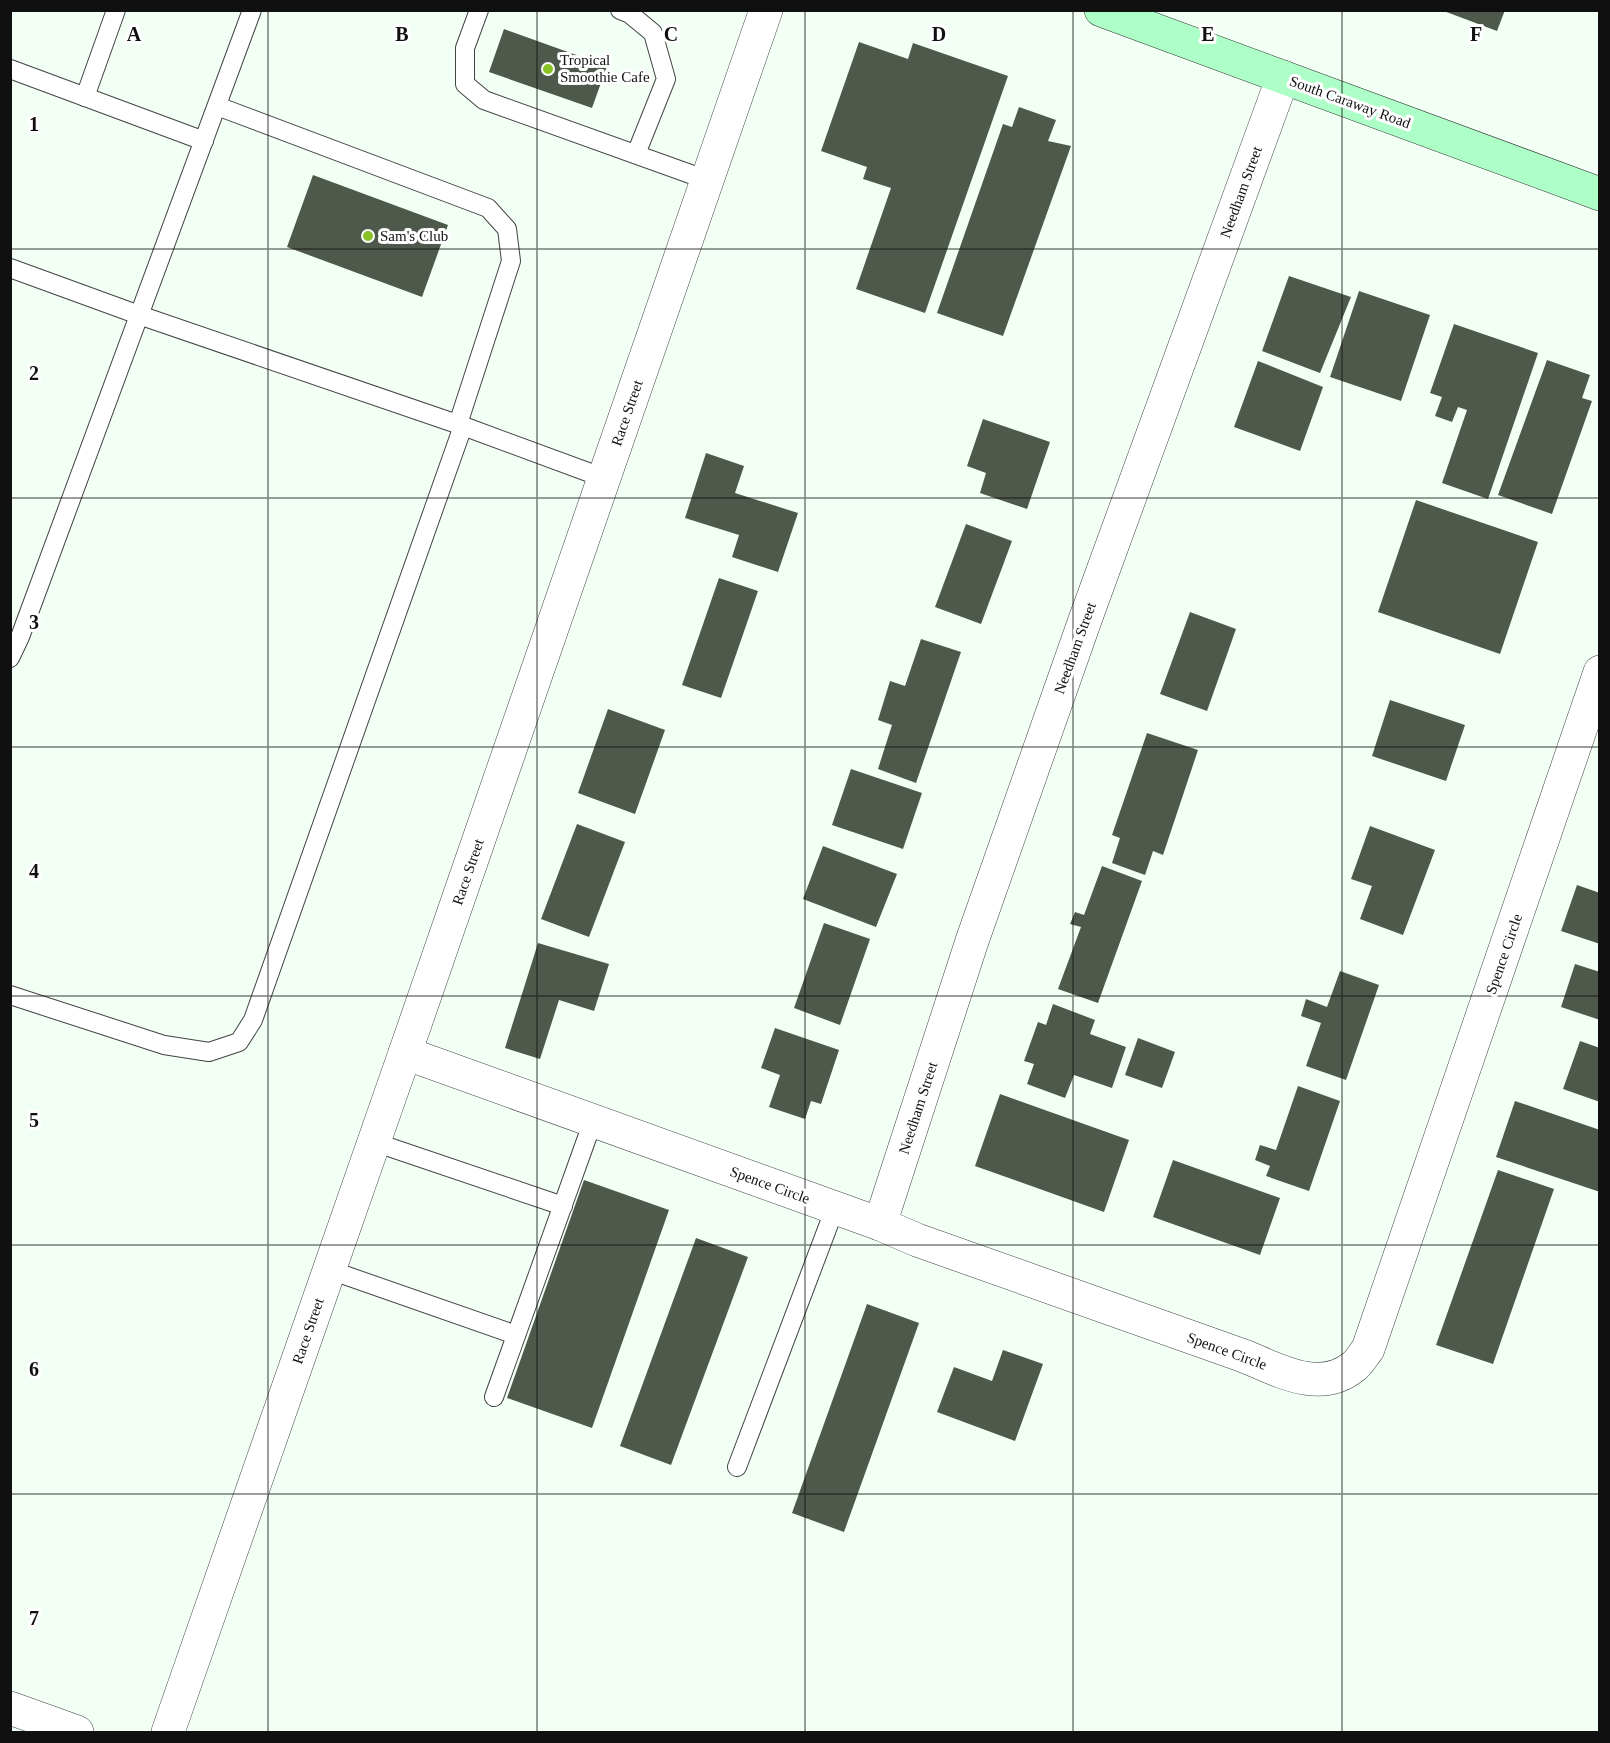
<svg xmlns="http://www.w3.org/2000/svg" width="1610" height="1743" viewBox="0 0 1610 1743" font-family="'Times New Roman',serif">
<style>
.building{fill:#4e594c}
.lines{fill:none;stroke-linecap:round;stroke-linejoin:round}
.service-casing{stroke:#434343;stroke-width:20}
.minor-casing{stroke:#434343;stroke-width:34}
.tertiary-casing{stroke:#434343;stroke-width:34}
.secondary-casing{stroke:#323232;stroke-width:34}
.service{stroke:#fff;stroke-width:18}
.minor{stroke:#fff;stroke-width:33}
.tertiary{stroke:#fff;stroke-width:33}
.secondary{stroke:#adffc7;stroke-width:33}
.grid{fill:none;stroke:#101010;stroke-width:1.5;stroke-opacity:0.55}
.poi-dot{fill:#87c324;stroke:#fff;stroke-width:2}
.labels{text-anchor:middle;stroke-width:6;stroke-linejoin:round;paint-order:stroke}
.poi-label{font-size:15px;fill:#101010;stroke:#fff;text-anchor:start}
.street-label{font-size:15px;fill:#101010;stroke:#fff}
.grid-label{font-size:20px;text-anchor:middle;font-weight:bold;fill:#101010;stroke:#fff;stroke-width:6;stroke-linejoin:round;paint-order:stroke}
</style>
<rect width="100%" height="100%" fill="#f2fff5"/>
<!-- building -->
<g class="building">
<polygon points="1441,10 1505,10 1497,31"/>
<polygon points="504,29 607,66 592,108 489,72"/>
<polygon points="859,42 908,59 913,43 1008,76 925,313 856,289 891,188 863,179 867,167 821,151"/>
<polygon points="1019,107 1056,120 1048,141 1071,146 1003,336 937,313 1003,124 1012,127"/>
<polygon points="313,175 448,225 422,297 287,247"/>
<polygon points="1289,276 1351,297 1320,373 1262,351"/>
<polygon points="1359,291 1430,315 1401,401 1330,377"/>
<polygon points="1454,324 1538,353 1488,499 1442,483 1467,410 1458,407 1452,422 1435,416 1442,397 1430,393"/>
<polygon points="1547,360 1590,375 1582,398 1592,401 1552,514 1498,495"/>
<polygon points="1258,361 1323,387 1300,451 1234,427"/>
<polygon points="983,419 1050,442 1027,509 980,493 986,473 967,466"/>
<polygon points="706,453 744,466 735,493 798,513 778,572 732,557 739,535 685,518"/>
<polygon points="1416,500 1538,542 1500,654 1378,612"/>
<polygon points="966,524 1012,541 981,624 935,607"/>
<polygon points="719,578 758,591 721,698 682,685"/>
<polygon points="1190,612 1236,629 1207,711 1160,694"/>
<polygon points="921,639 961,652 916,783 878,769 892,725 878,720 890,681 905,686"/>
<polygon points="1390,700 1465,725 1446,781 1372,756"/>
<polygon points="608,709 665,730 635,814 578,793"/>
<polygon points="1147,733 1198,750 1163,855 1153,851 1145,875 1112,863 1120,838 1112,835"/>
<polygon points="851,769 922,793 903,849 832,825"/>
<polygon points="577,824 625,842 589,937 541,919"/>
<polygon points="1370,826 1435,850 1403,935 1360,919 1372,886 1351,879"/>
<polygon points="823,846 897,874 876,927 803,899"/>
<polygon points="1102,866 1142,881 1098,1003 1058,989 1081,927 1070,924 1075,912 1084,915"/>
<polygon points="1577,885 1600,893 1600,944 1561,931"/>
<polygon points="824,923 870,939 840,1025 794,1008"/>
<polygon points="538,943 609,964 594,1011 559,1000 540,1059 505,1048"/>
<polygon points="1575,964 1600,972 1600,1020 1561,1007"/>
<polygon points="1340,971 1379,985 1346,1080 1306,1066 1321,1023 1301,1016 1306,999 1327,1007"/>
<polygon points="1053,1004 1095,1020 1090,1034 1126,1047 1112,1088 1074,1075 1065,1098 1027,1084 1034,1064 1024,1061 1038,1022 1046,1025"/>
<polygon points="775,1028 839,1050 821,1104 811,1101 805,1119 769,1107 780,1075 761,1068"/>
<polygon points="1138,1038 1175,1052 1162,1088 1125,1075"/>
<polygon points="1580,1041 1600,1048 1600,1102 1563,1089"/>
<polygon points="1298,1086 1340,1101 1309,1191 1266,1176 1270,1166 1255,1160 1260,1145 1276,1150"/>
<polygon points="1000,1094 1129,1140 1104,1212 975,1166"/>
<polygon points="1515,1101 1600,1130 1600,1192 1496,1157"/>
<polygon points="1173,1160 1280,1198 1260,1255 1153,1217"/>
<polygon points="1498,1170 1554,1189 1493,1364 1436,1345"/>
<polygon points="584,1180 669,1210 592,1428 507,1398"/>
<polygon points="696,1238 748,1257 671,1465 620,1446"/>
<polygon points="867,1304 919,1323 844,1532 792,1513"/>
<polygon points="1003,1350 1043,1364 1015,1441 937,1412 954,1367 992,1381"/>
</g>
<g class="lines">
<!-- service casing -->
<g class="service-casing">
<g id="service">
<polyline points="479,10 465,48 465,84 484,100 707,180"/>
<polyline points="620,10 630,14 653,33 666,79 636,154"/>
<polyline points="10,69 204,141"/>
<polyline points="85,97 116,10"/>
<polyline points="217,106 488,208 507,229 511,261 458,424"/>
<polyline points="10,268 139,315 463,426 604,478"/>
<polyline points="10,658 20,637 252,10"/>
<polyline points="10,995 164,1045 209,1052 239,1042 253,1020 463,426"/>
<polyline points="374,1142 563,1206"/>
<polyline points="330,1270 516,1335"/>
<polyline points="494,1397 593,1121"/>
<polyline points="737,1467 835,1208"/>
</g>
</g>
<!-- minor casing -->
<g class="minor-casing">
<g id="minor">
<path d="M 405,1053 L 880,1224 L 917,1240 L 1244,1356 C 1278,1370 1320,1394 1353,1367 C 1359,1363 1363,1355 1368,1349 L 1600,672"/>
<polyline points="880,1224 972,941 1085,620 1283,77"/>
<polyline points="10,1708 77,1732"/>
</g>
</g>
<!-- tertiary casing -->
<g class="tertiary-casing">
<polyline id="tertiary" points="168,1732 405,1053 766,10"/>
</g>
<!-- secondary casing -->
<g class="secondary-casing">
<polyline id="secondary" points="1101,10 1600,194"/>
</g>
<!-- service -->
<use href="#service" class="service"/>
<!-- minor -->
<use href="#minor" class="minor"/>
<!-- tertiary -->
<use href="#tertiary" class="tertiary"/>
<!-- secondary -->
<use href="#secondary" class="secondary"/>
</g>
<!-- grid -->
<path class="grid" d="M 268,10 L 268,1732M 537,10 L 537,1732M 805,10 L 805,1732M 1073,10 L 1073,1732M 1342,10 L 1342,1732M 10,249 L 1600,249M 10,498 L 1600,498M 10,747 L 1600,747M 10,996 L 1600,996M 10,1245 L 1600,1245M 10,1494 L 1600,1494"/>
<!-- markers -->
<g class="poi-dot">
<circle cx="548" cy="69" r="6"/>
<circle cx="368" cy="236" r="6"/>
</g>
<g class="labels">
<!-- poi labels -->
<g class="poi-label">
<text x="560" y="65">Tropical<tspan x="560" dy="17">Smoothie Cafe</tspan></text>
<text x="380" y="241">Sam's Club</text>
</g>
<!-- street labels -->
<g class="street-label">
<text transform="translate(1350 102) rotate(20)" y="5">South Caraway Road</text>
<text transform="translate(1241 192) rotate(-70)" y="5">Needham Street</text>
<text transform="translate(627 413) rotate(-71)" y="5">Race Street</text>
<text transform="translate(1075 648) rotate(-70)" y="5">Needham Street</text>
<text transform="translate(468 872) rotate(-71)" y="5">Race Street</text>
<text transform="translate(1504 954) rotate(-71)" y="5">Spence Circle</text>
<text transform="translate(918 1108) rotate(-72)" y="5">Needham Street</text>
<text transform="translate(770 1185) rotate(20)" y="5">Spence Circle</text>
<text transform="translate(308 1331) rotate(-71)" y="5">Race Street</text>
<text transform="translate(1227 1351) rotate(20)" y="5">Spence Circle</text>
</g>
</g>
<g class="grid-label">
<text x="134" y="41">A</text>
<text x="402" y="41">B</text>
<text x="671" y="41">C</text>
<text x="939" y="41">D</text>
<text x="1208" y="41">E</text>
<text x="1476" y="41">F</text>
<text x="34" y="131">1</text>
<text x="34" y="380">2</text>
<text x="34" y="629">3</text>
<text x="34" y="878">4</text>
<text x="34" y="1127">5</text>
<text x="34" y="1376">6</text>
<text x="34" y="1625">7</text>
</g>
<!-- border -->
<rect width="1610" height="1743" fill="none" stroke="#101010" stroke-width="24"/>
</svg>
